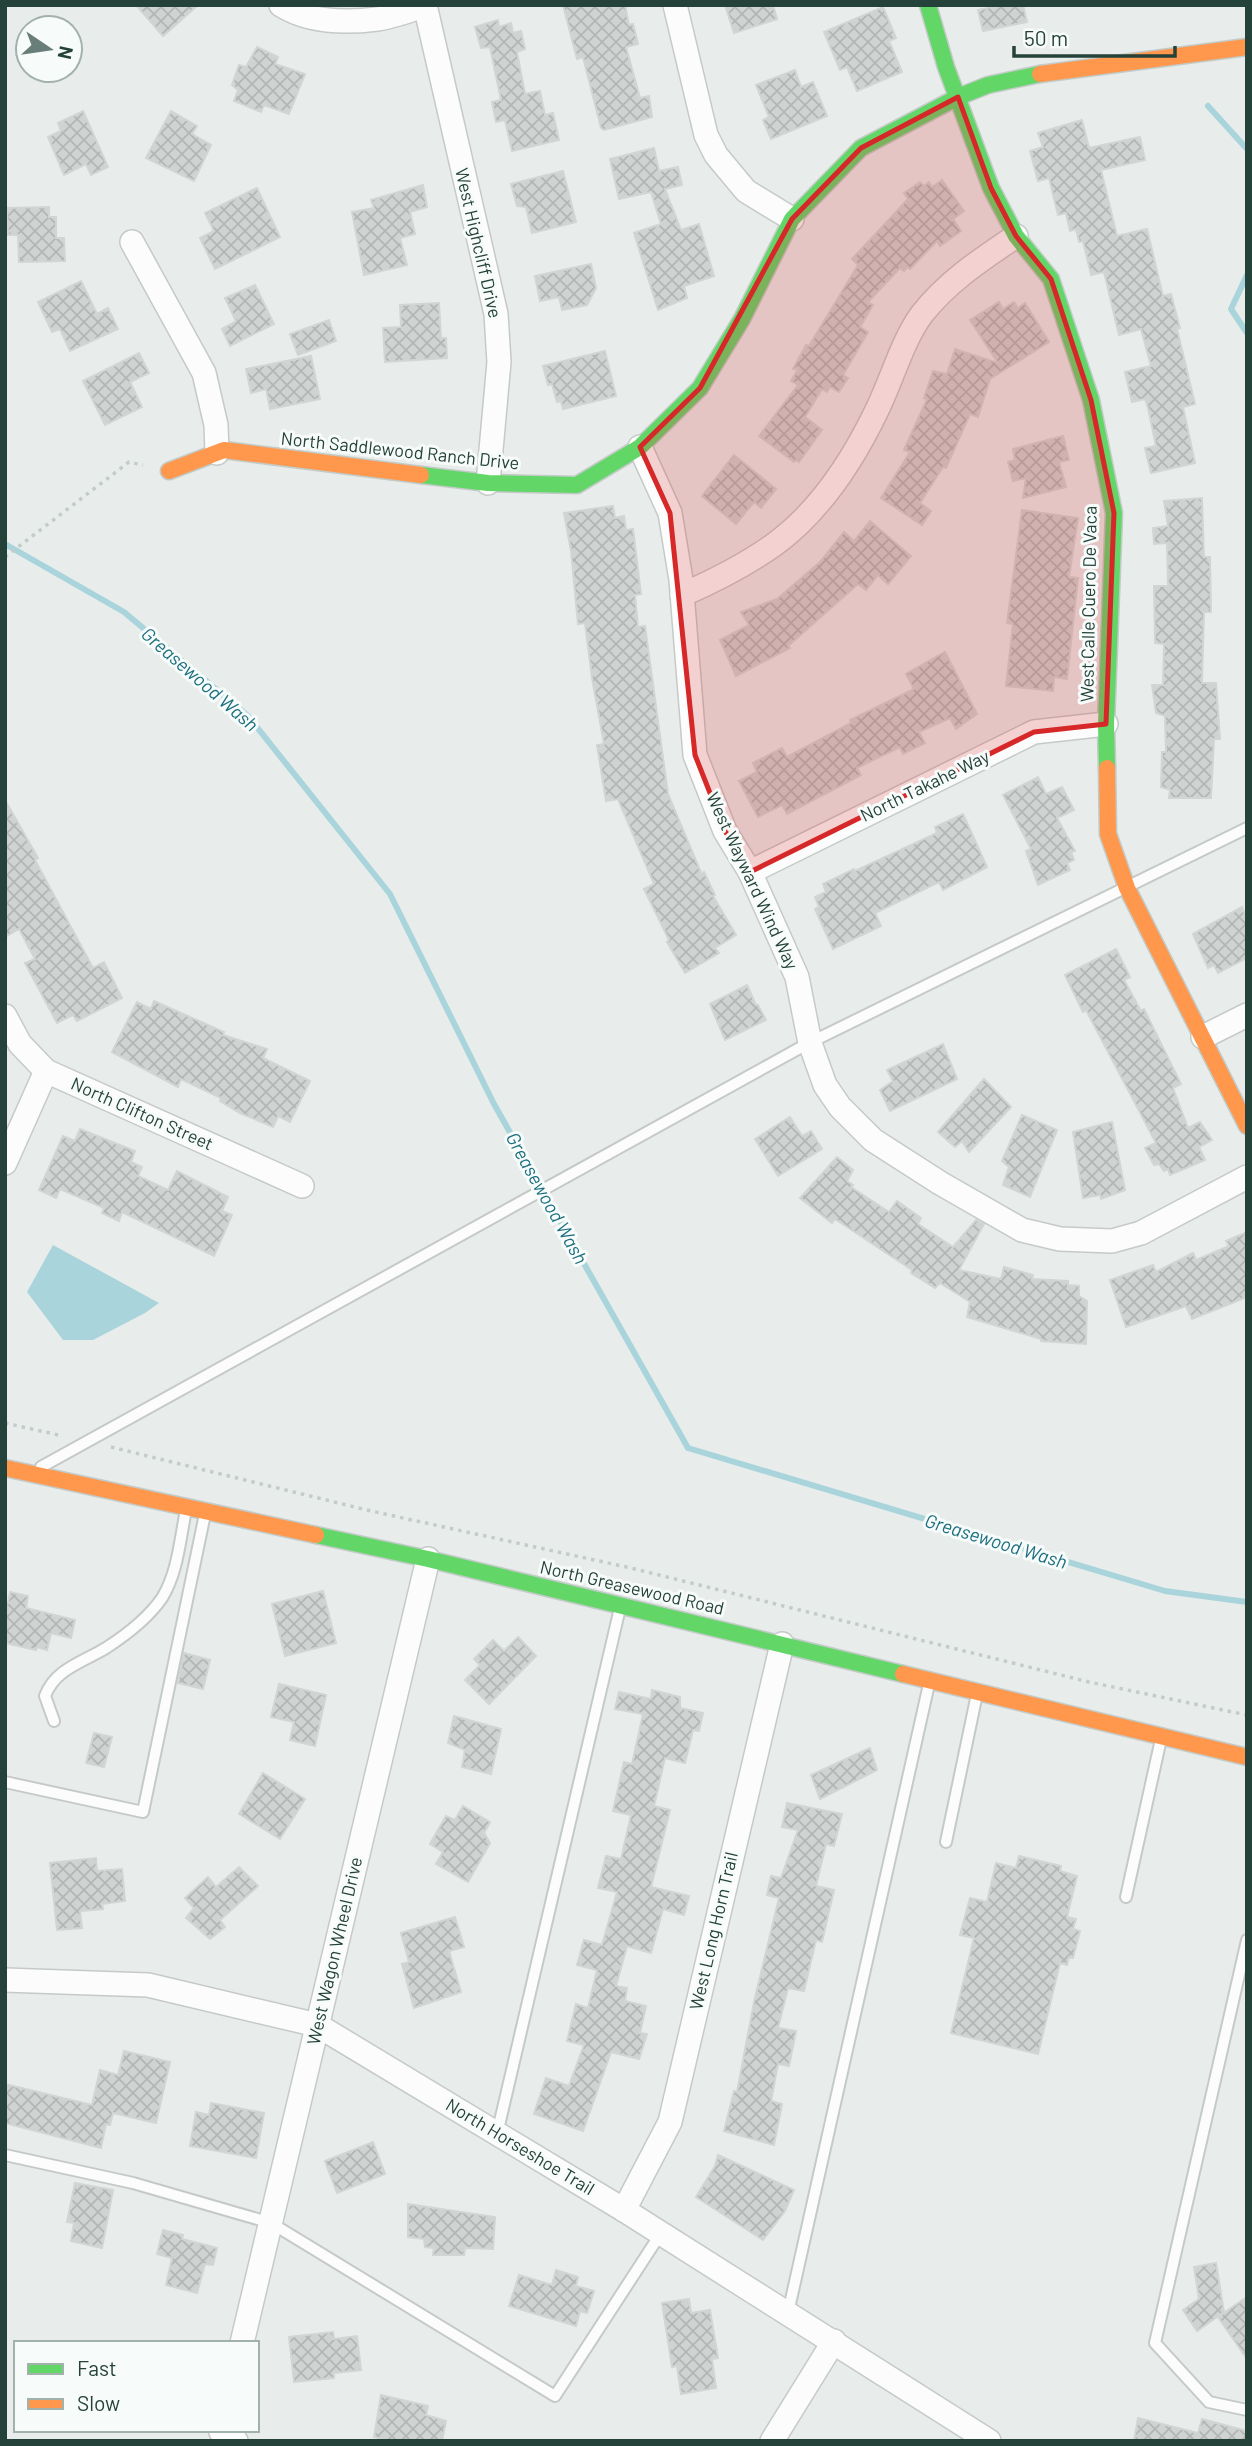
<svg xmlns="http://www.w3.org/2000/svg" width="1252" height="2446" viewBox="0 0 1252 2446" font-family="Barlow,sans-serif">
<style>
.water{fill:#a9d4db}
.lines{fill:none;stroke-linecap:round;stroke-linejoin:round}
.stream{stroke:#a9d4db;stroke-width:6}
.building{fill:url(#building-cross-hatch);stroke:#d1d6d4;stroke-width:2}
.lane-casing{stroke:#c5cac8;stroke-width:14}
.street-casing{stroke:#c5cac8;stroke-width:26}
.fast-casing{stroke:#c3cbc8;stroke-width:19}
.slow-casing{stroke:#c3cbc8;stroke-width:19}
.path{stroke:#c3ccca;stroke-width:3.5;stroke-dasharray:3.5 5;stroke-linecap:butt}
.lane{stroke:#fcfcfc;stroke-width:10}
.street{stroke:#fcfcfc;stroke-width:23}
.fast{stroke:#63d668;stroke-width:16}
.slow{stroke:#ff974d;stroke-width:16}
.marked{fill:#d62828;fill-opacity:0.2;stroke:#d62828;stroke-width:5;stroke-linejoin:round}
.labels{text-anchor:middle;stroke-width:6;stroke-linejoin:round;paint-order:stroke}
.street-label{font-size:18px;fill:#24423a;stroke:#f7fbf9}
.water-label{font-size:19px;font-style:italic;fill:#1c6f80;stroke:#f7fbf9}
</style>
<defs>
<pattern id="building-cross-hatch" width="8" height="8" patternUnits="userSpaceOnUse" patternTransform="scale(1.75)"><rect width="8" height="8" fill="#cfd4d2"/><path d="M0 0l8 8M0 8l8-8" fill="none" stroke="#b2b7b5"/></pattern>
</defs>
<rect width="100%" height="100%" fill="#e8edeb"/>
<!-- water -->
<polygon class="water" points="53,1245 159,1303 145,1313 93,1340 63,1340 27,1292"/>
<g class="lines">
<!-- stream -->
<g class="stream">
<polyline points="1208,106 1247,149"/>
<polyline points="1247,275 1231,309 1247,333"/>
<polyline points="5,544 124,612 248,716 390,894 494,1104 688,1448 1165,1591 1247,1602"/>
</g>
</g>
<!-- building -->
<g class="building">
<polygon points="136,5 198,5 163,36"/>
<polygon points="563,5 625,5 629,25 633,24 638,44 626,47 640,98 649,96 652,117 604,130 601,128 583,57 577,59"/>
<polygon points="725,5 773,5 777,19 734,33"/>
<polygon points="988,5 1023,5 1027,22 983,31 978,10 988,8"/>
<polygon points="883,7 896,38 889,41 902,72 857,91 847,67 840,70 824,32"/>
<polygon points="498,20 499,27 511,23 513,33 521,31 525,49 517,52 525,94 540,91 545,115 553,113 559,140 512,151 505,120 496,122 492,102 501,100 490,47 481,48 475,27"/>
<polygon points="257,47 278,57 275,64 305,74 289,114 264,105 261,112 234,101 238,90 232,85 239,65 246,67"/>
<polygon points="795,70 801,87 813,82 827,116 771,139 763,120 769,117 756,85"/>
<polygon points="83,111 108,167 91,175 86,164 64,175 48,137 61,131 58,123"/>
<polygon points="171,111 197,126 192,134 211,145 194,181 146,158"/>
<polygon points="1082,120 1089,148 1140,137 1145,160 1101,170 1117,236 1147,229 1163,296 1171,294 1180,328 1177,329 1195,404 1183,407 1195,463 1151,473 1145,448 1156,446 1148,408 1145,399 1132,402 1125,372 1151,366 1141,329 1119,335 1104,272 1091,275 1083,241 1079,242 1076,229 1070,231 1066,213 1058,215 1049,178 1038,181 1030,151 1043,147 1038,133"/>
<polygon points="654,148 659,171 678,167 682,185 665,189 681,230 699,224 714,276 684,286 687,298 658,310 634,233 661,224 651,192 619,199 610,159"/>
<polygon points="563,171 576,222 532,233 526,207 517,206 511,184"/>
<polygon points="942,180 964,211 953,219 961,231 940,246 937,241 910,269 908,267 904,271 900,268 868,302 873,305 860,327 868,332 843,375 848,378 839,392 830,387 827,392 822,389 805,417 822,430 799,462 796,460 794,462 759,436 798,385 791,381 798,369 793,369 806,345 809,346 858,265 852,259 908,199 904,193 920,182 924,186 929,182 932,187"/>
<polygon points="423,185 427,207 410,212 415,234 400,238 407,265 364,275 352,212 374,208 371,200"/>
<polygon points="257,188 280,237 215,269 200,238 214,231 205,213"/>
<polygon points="49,207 49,217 56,217 56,238 64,238 65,261 19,262 18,235 8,235 7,208"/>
<polygon points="591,264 596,288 587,305 562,310 559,297 540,301 535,276"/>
<polygon points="81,281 97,314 108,308 118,329 70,351 60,329 52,332 38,302"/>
<polygon points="255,285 274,324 230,346 222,329 236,321 225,298"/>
<polygon points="999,302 1003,309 1014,302 1018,308 1025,303 1049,342 990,379 978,417 970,414 946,468 943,467 920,503 931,511 922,525 881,498 910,452 904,450 927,399 924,398 933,371 947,374 955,349 998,363 970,320"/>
<polygon points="439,303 441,338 446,338 447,358 385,362 383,328 401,327 400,305"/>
<polygon points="329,320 336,341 298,355 290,334"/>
<polygon points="605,351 616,396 563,409 561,401 557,402 552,384 548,385 543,366"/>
<polygon points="139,353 149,373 130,382 142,407 105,425 83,381"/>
<polygon points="311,356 320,399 270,409 266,389 251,393 246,369"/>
<polygon points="1063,436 1069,460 1059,462 1066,487 1023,498 1026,478 1013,481 1008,462 1015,460 1013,449"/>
<polygon points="734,455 776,489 761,508 754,502 736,524 702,496"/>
<polygon points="1202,498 1204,557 1210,557 1211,612 1204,612 1202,683 1216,683 1220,739 1214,739 1211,798 1169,798 1170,790 1161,787 1162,752 1166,752 1165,716 1156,713 1152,685 1163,685 1164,644 1155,643 1154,586 1168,586 1167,543 1154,544 1153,528 1168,526 1164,501"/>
<polygon points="613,506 615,518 624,516 626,530 633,529 641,594 635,595 638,627 645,626 668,794 702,875 704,872 715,895 713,896 736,935 715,948 719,953 685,973 667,942 669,940 644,889 654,884 618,799 606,801 597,745 604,744 592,678 585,623 578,624 571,551 564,513"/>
<polygon points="1022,510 1078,518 1069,577 1078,578 1067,679 1054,677 1053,691 1006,686 1013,624 1007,623"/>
<polygon points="870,521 911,556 888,584 878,575 866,590 858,584 788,646 790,648 736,676 720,640 749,625 741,612 777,599 820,562 844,532 854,541"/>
<polygon points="945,652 977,714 956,729 950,718 919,732 925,743 903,754 900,747 857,768 861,775 787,814 782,805 758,817 739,781 757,772 753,763 782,748 787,757 851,723 850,720 914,689 906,674"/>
<polygon points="1038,777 1046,794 1062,787 1074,810 1057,818 1075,851 1071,852 1074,860 1067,863 1070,870 1038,885 1026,851 1031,849 1003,795"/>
<polygon points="5,800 38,858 35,860 93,968 104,962 122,998 77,1021 73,1015 57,1023 25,963 35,959 19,929 5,937"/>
<polygon points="963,814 987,867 943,890 939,882 875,913 881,926 833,949 815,909 819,907 815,897 826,892 823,884 854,869 855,871 937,833 935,827"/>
<polygon points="1242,907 1247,919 1247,958 1218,973 1214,965 1208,968 1193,934"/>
<polygon points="1116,949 1130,977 1124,980 1141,1011 1144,1009 1181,1084 1173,1088 1188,1128 1200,1122 1212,1140 1199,1147 1205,1160 1170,1175 1168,1169 1164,1171 1159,1164 1154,1165 1145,1148 1156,1143 1086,1010 1083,1012 1065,975"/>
<polygon points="747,985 756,1005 758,1005 766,1020 725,1040 710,1004"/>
<polygon points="154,1001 224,1032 223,1035 267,1049 263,1058 310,1081 290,1122 278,1116 273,1127 240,1113 220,1101 221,1098 181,1079 178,1087 112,1052 137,1002 151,1009"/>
<polygon points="943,1044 957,1079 890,1111 880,1090 893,1081 887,1070"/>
<polygon points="984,1079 1011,1107 969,1152 962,1141 955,1147 938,1132"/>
<polygon points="1022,1115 1057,1130 1030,1197 1003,1185 1009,1167 1002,1161"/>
<polygon points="790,1117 802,1136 811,1131 822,1149 778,1176 755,1139"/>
<polygon points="1112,1122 1125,1190 1101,1199 1100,1195 1083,1198 1073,1132"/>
<polygon points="80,1129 135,1151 131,1162 142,1167 138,1176 168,1190 177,1171 228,1197 222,1211 232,1215 214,1256 122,1212 119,1221 102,1213 104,1208 60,1189 56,1198 39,1190 63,1136 75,1141"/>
<polygon points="837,1157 853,1170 847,1181 853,1185 851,1187 889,1212 897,1201 921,1218 918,1224 953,1247 976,1220 984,1224 959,1270 1001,1279 1004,1267 1033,1275 1032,1279 1068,1281 1068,1285 1079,1286 1079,1296 1087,1301 1086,1344 1041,1341 1041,1339 967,1317 970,1302 940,1283 935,1288 911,1273 912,1270 835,1219 832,1223 800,1198"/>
<polygon points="1247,1232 1247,1297 1192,1319 1186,1306 1126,1327 1110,1280 1153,1265 1156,1272 1193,1253 1196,1260 1229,1246 1226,1241"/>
<polygon points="323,1591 336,1643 285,1656 272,1604"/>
<polygon points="10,1592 28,1596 26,1608 75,1620 71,1638 51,1633 47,1650 37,1647 36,1650 5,1643 5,1602 8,1603"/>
<polygon points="518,1637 536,1656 489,1704 465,1680 480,1665 474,1659 493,1640 504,1651"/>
<polygon points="184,1653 210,1660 203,1689 178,1683"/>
<polygon points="279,1684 326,1695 315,1746 290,1740 294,1722 271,1717"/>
<polygon points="652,1690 680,1697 680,1708 703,1713 699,1731 693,1730 685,1763 665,1758 654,1806 670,1810 651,1887 689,1896 684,1915 663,1909 651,1953 627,1946 616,1986 627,1988 625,2001 646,2006 640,2033 647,2034 639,2059 611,2052 583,2131 534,2114 546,2078 569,2086 584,2045 567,2041 576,2004 588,2008 597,1970 577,1965 584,1940 602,1945 617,1892 598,1888 606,1856 621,1859 631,1815 613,1811 624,1762 632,1764 643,1714 615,1709 619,1692 651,1699"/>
<polygon points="454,1716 501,1729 491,1774 462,1767 465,1750 448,1743"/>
<polygon points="94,1733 112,1737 104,1767 86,1763"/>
<polygon points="870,1748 877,1770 820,1799 811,1775"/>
<polygon points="263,1773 305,1799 280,1839 239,1814"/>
<polygon points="787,1803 842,1814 834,1846 826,1844 816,1886 834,1890 822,1942 816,1940 804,1991 788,1988 778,2028 796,2031 789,2066 778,2064 771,2101 782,2104 774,2145 724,2131 734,2091 737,2092 754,2002 779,1898 767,1895 771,1876 781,1878 798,1830 782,1827"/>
<polygon points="463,1806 490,1822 484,1833 490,1843 468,1882 436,1864 443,1852 430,1844 446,1816 455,1820"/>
<polygon points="1019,1856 1061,1866 1060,1871 1077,1876 1067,1917 1076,1919 1073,1929 1080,1931 1073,1958 1069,1957 1067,1965 1060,1963 1038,2054 951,2033 974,1938 960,1935 970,1898 987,1902 996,1863 1016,1868"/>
<polygon points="96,1858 97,1871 122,1869 125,1901 102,1904 103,1909 80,1911 82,1928 57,1930 50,1863"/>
<polygon points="239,1867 258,1886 220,1920 225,1927 210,1939 186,1918 194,1908 185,1898 208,1877 216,1887"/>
<polygon points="455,1917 464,1947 449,1951 461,1992 414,2008 402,1964 409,1962 401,1933"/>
<polygon points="124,2051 170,2062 156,2123 113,2113 110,2125 106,2124 101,2148 5,2123 5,2084 92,2105 100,2070 118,2075"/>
<polygon points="211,2103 264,2113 256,2158 190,2146 196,2112 209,2115"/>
<polygon points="373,2142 385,2174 337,2193 325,2161"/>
<polygon points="718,2155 794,2190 785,2211 763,2240 696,2197 715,2166"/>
<polygon points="75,2183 113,2190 102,2248 71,2241 74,2223 67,2222"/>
<polygon points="408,2204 495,2217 493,2249 465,2248 464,2255 433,2255 434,2248 425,2247 424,2239 408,2237"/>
<polygon points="163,2230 183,2235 182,2239 217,2248 213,2265 205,2264 197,2293 166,2285 172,2258 157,2254"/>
<polygon points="1216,2263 1224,2312 1197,2331 1183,2310 1199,2299 1194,2267"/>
<polygon points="556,2270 578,2277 576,2286 594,2291 587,2313 580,2311 576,2326 509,2306 519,2275 552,2285"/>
<polygon points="1247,2297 1247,2359 1218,2317"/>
<polygon points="689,2299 691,2313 710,2310 718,2358 712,2359 716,2388 681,2394 677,2366 672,2367 662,2303"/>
<polygon points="333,2332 334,2339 357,2336 361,2370 334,2373 334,2378 294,2382 289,2337"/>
<polygon points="381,2395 428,2406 426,2415 446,2421 442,2441 392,2441 374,2437"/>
<polygon points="1138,2418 1198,2433 1202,2419 1247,2431 1247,2441 1134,2441"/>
</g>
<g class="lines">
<!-- lane casing -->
<g class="lane-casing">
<g id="lane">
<polyline points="41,1467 807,1044 1247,828"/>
<path d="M 54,1721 L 45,1696 C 55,1669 83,1662 106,1648 C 126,1635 149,1617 162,1598 C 178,1572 180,1539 186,1510"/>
<polyline points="5,1782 143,1812 205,1514"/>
<polyline points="946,1842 977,1694"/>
<polyline points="1126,1897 1161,1739"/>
<polyline points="1247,1940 1155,2343 1209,2402 1247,2410"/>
<polyline points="497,2134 620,1608"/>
<polyline points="5,2155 133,2183 271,2223 555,2396 661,2233"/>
<polyline points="788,2313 929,1684"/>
</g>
</g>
<!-- street casing -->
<g class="street-casing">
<g id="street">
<path d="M 281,5 C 308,22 346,23 377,19 C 393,17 410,10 425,6"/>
<polyline points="425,5 496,314 499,362 488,483"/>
<polyline points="675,5 706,135 716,155 746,191 792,219"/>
<polyline points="132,242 204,373 216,425 217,453"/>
<polyline points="640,447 670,513 681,580 695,755 725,831 750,872 797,977 810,1043 825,1085 840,1107 873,1140 940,1183 1022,1230 1060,1239 1112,1241 1141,1233 1247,1177"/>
<path d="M 682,595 C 714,581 746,565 775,544 C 820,511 853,460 877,410 C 892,380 902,341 922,314 C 948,281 982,259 1016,236"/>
<polyline points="750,872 1034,732 1106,724"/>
<polyline points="5,1016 20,1044 46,1071 302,1186"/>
<polyline points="1203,1037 1247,1015"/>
<polyline points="5,1163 46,1071"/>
<polyline points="5,1980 148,1985 317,2025 624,2210 989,2441"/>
<polyline points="624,2210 670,2122 782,1644"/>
<polyline points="242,2343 428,1559"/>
<polyline points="221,2432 236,2441"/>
<polyline points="772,2441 834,2341"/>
</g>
</g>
<!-- fast casing -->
<g class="fast-casing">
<g id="fast">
<polyline points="928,5 946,67 991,188 1016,236 1051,279 1091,400 1114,513 1106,724 1107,768"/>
<polyline points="421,475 488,483 577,485 640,447 700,388 742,319 792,219 861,148 958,97 988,85 1040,74"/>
<polyline points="316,1535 428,1559 903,1674"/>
</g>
</g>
<!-- slow casing -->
<g class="slow-casing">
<g id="slow">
<polyline points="1040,74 1247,47"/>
<polyline points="169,471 224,450 421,475"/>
<polyline points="1107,768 1108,834 1127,888 1247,1126"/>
<polyline points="5,1468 316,1535"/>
<polyline points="903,1674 1247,1757"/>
</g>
</g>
<!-- path -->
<g class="path">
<polyline points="5,557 129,462 143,465"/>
<polyline points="5,1423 63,1436"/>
<polyline points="111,1447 371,1511 631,1568 1089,1682 1247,1715"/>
</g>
<!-- lane -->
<use href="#lane" class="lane"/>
<!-- street -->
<use href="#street" class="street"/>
<!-- fast -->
<use href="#fast" class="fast"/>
<!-- slow -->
<use href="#slow" class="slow"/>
</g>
<!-- marked area -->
<path class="marked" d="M 958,97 L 991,188 L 1016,236 L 1051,279 L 1091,400 L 1114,513 L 1106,724 L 1034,732 L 750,872 L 725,831 L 695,755 L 670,513 L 640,447 L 700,388 L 792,219 L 861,148 Z"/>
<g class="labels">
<!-- street labels -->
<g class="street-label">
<text transform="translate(478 243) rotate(77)" y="6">West Highcliff Drive</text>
<text transform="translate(400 451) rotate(6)" y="6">North Saddlewood Ranch Drive</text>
<text transform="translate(1089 604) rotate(-89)" y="6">West Calle Cuero De Vaca</text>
<text transform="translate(925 786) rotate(-26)" y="6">North Takahe Way</text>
<text transform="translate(752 881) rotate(65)" y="6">West Wayward Wind Way</text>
<text transform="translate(142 1114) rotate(24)" y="6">North Clifton Street</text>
<text transform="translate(632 1588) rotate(13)" y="6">North Greasewood Road</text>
<text transform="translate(714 1931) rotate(-77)" y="6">West Long Horn Trail</text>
<text transform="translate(335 1951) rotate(-77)" y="6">West Wagon Wheel Drive</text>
<text transform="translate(520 2147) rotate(31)" y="6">North Horseshoe Trail</text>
</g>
<!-- water labels -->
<g class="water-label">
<text transform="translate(200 679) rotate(41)" y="7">Greasewood Wash</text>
<text transform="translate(547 1198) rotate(61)" y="7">Greasewood Wash</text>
<text transform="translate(996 1541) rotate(17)" y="7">Greasewood Wash</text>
</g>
</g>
<!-- border -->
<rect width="1252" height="2446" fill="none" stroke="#24423a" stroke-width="14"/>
<!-- legend -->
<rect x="14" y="2341" width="245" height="91" fill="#f7fbf9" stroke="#a3b1ad" stroke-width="2"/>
<rect x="28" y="2364" width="35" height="10" fill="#63d668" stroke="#a3b1ad" stroke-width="2"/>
<text x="77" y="2376" font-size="21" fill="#24423a">Fast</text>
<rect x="28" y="2399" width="35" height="10" fill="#ff974d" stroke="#a3b1ad" stroke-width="2"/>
<text x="77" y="2411" font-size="21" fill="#24423a">Slow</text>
<!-- north arrow -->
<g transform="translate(49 49) rotate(103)"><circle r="33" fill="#f7fbf9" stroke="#a3b1ad" stroke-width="2"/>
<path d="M0-5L12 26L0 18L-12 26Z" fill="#697e78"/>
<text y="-10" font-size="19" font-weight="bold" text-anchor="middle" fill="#24423a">N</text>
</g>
<!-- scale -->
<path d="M1014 46v10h161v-10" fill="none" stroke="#24423a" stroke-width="3.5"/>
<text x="1024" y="46" font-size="21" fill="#24423a" stroke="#f7fbf9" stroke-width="5" paint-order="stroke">50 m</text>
</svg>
